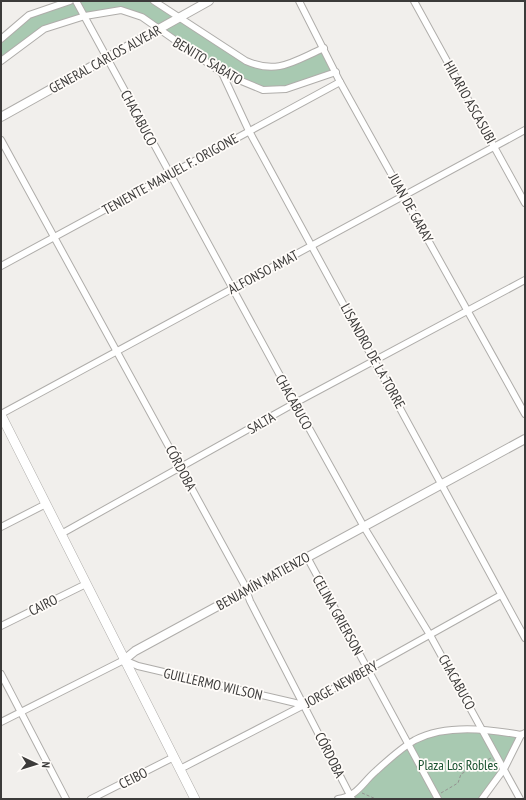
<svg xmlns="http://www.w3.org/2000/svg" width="526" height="800" viewBox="0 0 526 800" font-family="'PT Sans Narrow',sans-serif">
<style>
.green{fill:#a8c9b1}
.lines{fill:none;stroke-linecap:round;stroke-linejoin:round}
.minor-casing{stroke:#afadaa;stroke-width:8}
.tertiary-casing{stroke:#afadaa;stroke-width:10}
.secondary-casing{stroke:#afadaa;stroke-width:10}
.path{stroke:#949391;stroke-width:1;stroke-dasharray:3 2;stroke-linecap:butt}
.minor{stroke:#fff;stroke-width:6}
.tertiary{stroke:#fff;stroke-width:8}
.secondary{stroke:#fff;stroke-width:9}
.labels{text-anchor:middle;stroke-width:3.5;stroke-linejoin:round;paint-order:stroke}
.street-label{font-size:14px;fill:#3c3b3a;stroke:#fffcf9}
.park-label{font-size:14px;fill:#19512f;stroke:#fffcf9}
</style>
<rect width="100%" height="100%" fill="#f1efec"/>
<!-- green -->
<g class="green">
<polygon points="70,1 154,1 246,61 269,68 324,48 336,72 269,91 222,73 142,17 121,10 55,25 1,61 1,39 29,15"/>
<polygon points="458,731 521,735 512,755 482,799 352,799 351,796 416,740"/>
</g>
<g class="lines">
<!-- minor casing -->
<g class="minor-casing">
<g id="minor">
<polyline points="76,1 295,403 364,527 430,635 520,799"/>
<path d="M 154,1 L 246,61 C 278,75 294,61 324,48"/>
<polyline points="299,1 340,82 525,414"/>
<polyline points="414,1 525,203"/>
<polyline points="1,39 29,15 70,1"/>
<polyline points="1,61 44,29 85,16 121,10 142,17 222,73 263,90 286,89 336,72"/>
<polyline points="222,73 249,131 525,638"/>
<polyline points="1,140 244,584 250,601 352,799"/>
<polyline points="1,266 340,82"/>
<polyline points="1,414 525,130"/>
<polyline points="1,527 46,504"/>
<polyline points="61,534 295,403 525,280"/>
<polyline points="307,557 438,799"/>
<polyline points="1,626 86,584"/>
<polyline points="1,674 66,799"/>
<polyline points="1,722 124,660 138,666 304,705"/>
<polyline points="180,769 304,705 501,595"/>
<polyline points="91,799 174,757"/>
<path d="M 338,799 C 358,796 362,783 376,771 C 388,760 401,748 415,740 C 446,724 488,729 521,735 L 525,733"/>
<polyline points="482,799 504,769 521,735"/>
</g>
</g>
<!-- tertiary casing -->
<g class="tertiary-casing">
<g id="tertiary">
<polyline points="1,117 209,1"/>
<polyline points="124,660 135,651 525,439"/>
</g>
</g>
<!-- secondary casing -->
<g class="secondary-casing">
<polyline id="secondary" points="1,415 195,799"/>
</g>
<!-- path -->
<g class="path">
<polyline points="362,793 376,799"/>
<polyline points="441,793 458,783 461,774 491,758"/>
</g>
<!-- minor -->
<use href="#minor" class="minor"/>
<!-- tertiary -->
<use href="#tertiary" class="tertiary"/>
<!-- secondary -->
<use href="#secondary" class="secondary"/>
</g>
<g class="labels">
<!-- street labels -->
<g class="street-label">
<text transform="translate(105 59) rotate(-29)" y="5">GENERAL CARLOS ALVEAR</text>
<text transform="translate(208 61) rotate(31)" y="5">BENITO SABATO</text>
<text transform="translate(470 102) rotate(61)" y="5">HILARIO ASCASUBI</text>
<text transform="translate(139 118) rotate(62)" y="5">CHACABUCO</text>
<text transform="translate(170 174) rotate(-29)" y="5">TENIENTE MANUEL F. ORIGONE</text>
<text transform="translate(411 208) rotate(61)" y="5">JUAN DE GARAY</text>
<text transform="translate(263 272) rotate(-28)" y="5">ALFONSO AMAT</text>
<text transform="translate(373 356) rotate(61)" y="5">LISANDRO DE LA TORRE</text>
<text transform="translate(294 402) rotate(61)" y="5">CHACABUCO</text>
<text transform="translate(261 423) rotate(-30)" y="5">SALTA</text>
<text transform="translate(181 468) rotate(62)" y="5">CÓRDOBA</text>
<text transform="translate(263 581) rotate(-29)" y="5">BENJAMÍN MATIENZO</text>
<text transform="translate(43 605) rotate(-26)" y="5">CAIRO</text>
<text transform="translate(338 615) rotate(61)" y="5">CELINA GRIERSON</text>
<text transform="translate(457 682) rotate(61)" y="5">CHACABUCO</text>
<text transform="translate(213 684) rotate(13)" y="5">GUILLERMO WILSON</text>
<text transform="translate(341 684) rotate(-29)" y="5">JORGE NEWBERY</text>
<text transform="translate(330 755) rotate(63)" y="5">CÓRDOBA</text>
<text transform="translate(133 778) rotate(-27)" y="5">CEIBO</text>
</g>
<!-- park labels -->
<g class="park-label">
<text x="458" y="770">Plaza Los Robles</text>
</g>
</g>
<!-- border -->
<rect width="526" height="800" fill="none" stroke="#3c3b3a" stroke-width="4"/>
<!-- north arrow -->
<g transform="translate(36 764) rotate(94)" stroke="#fffcf9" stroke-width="3" paint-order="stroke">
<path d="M0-3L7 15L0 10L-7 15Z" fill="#3c3b3a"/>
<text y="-6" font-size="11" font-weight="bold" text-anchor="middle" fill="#3c3b3a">N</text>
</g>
</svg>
